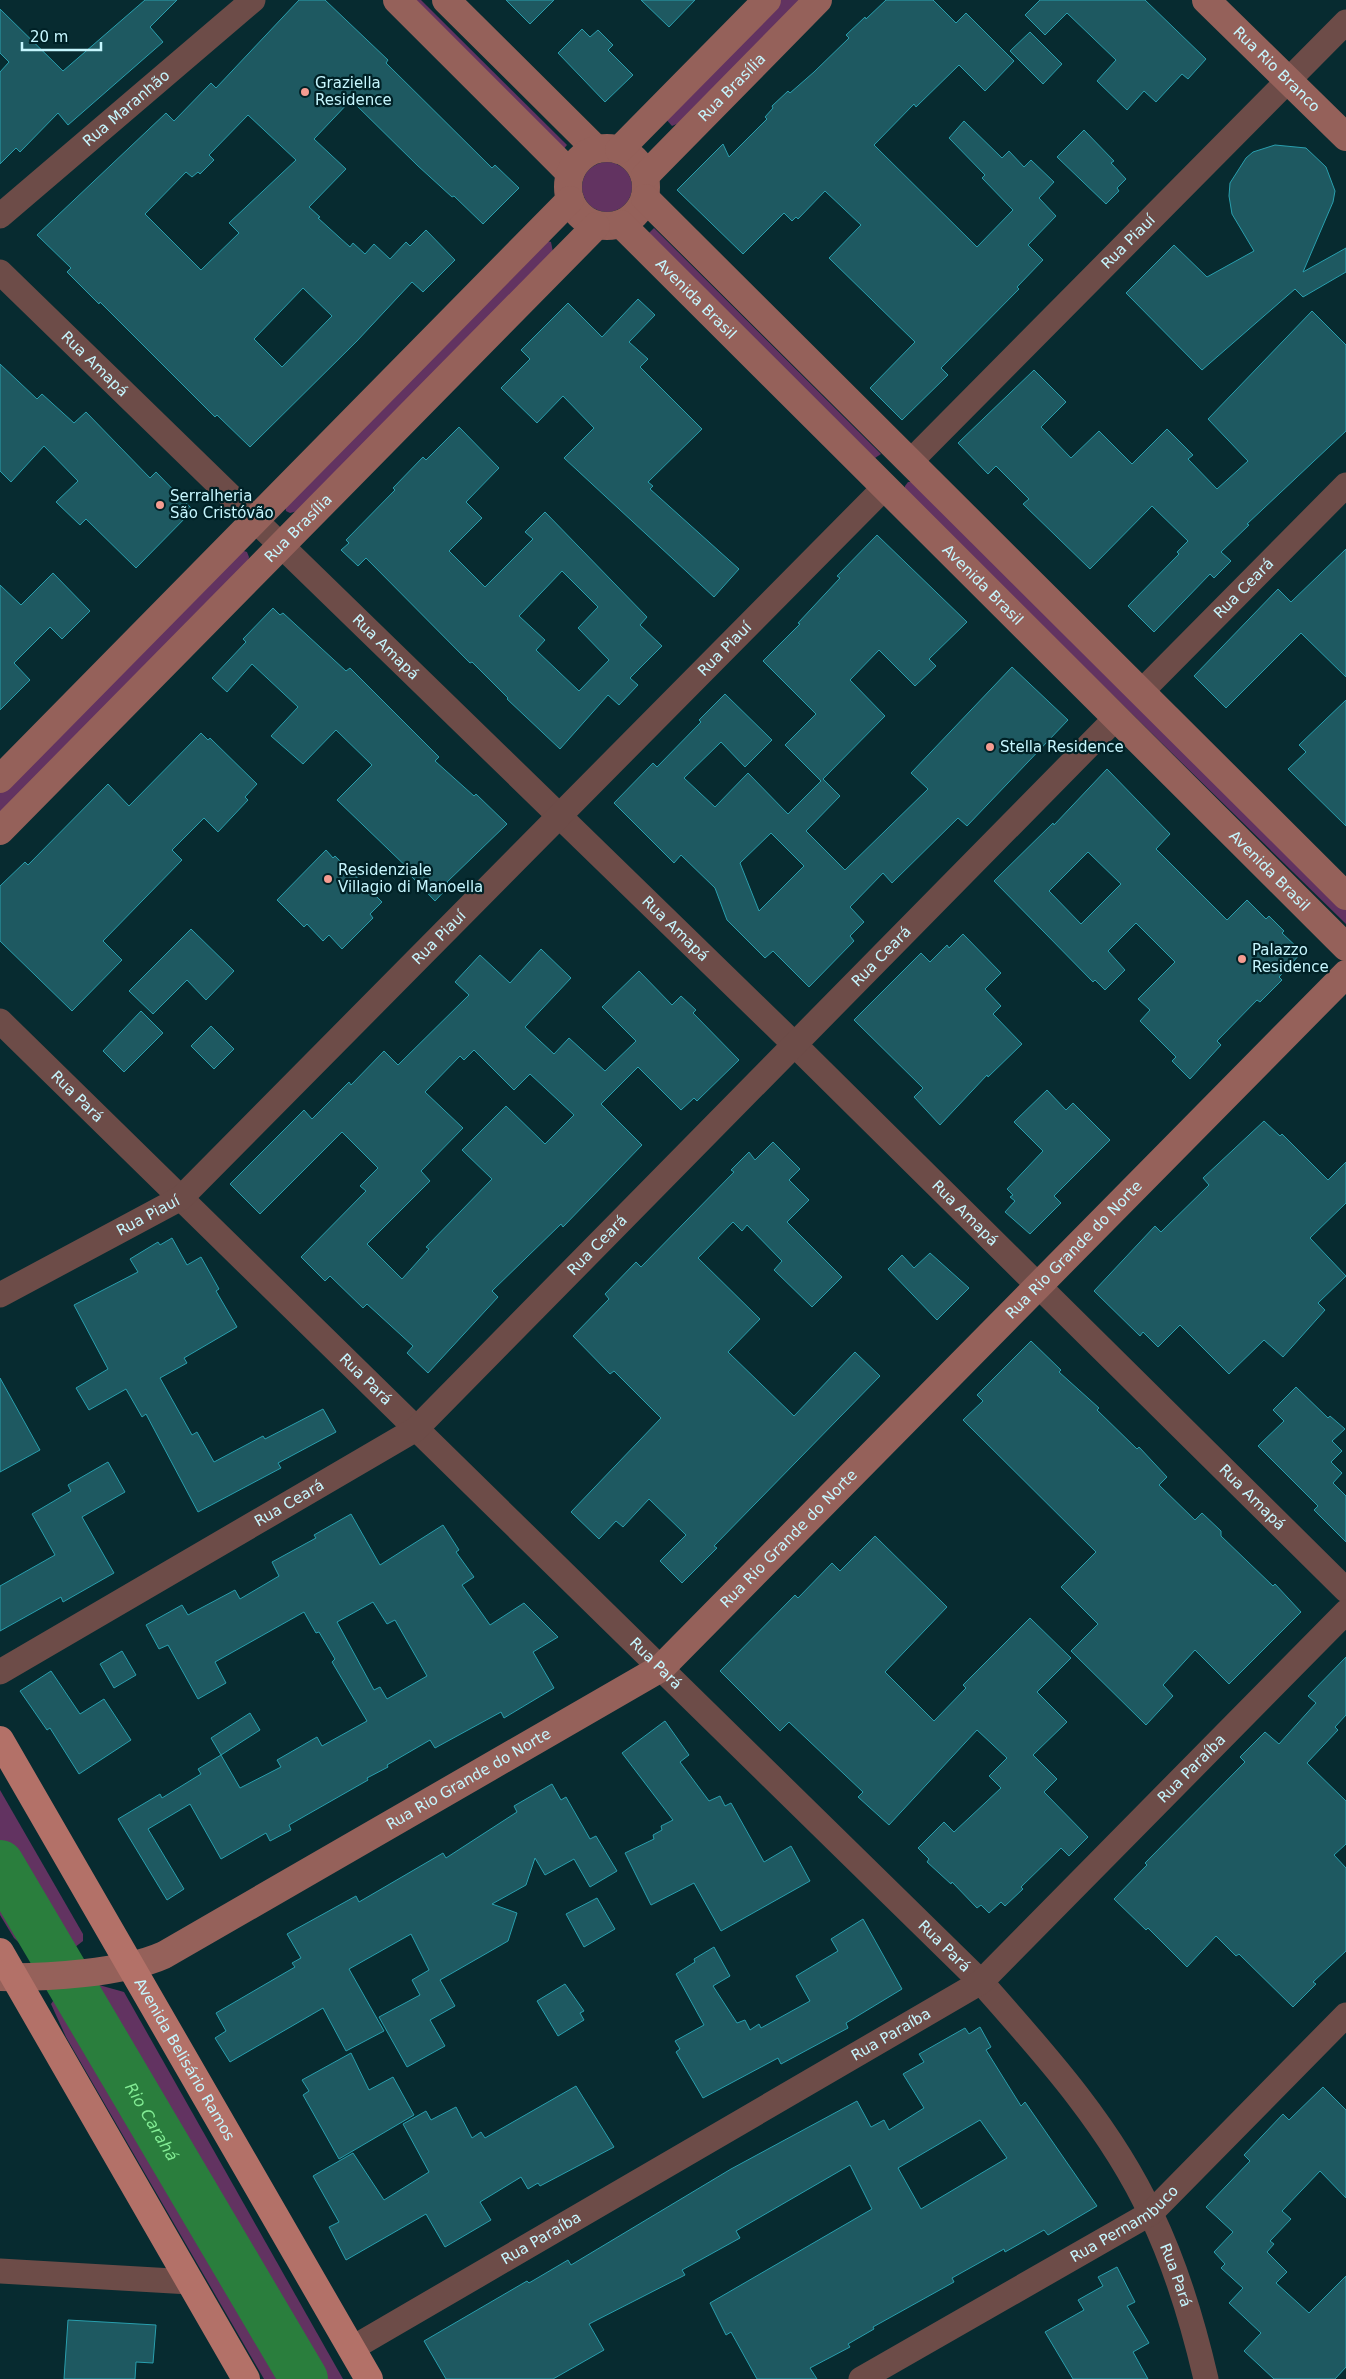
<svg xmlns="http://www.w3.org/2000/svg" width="1346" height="2379" viewBox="0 0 1346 2379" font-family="'DejaVu Sans',sans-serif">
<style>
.green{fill:#623361}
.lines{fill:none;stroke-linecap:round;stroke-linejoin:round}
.river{stroke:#2a7e3d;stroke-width:48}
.building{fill:#1e5961;stroke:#299fae;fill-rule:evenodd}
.street{stroke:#6d4c48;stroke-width:25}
.secondary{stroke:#95615a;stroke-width:28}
.primary{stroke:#b37168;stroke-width:28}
.poi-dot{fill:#f59c91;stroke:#002126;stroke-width:2}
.labels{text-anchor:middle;stroke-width:4.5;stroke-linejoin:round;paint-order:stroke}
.street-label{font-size:15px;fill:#c6f6fe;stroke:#002126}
.poi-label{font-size:15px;fill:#c6f6fe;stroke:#002126;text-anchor:start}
.water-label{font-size:16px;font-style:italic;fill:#82ec94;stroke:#002126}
</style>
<rect width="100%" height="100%" fill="#072b30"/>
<!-- green -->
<g class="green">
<polygon points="412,0 421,0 567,145 563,150"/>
<polygon points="780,0 800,0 679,123 672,126 665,118 668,114"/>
<circle cx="607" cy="187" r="25"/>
<polygon points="654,228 881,454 875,458 649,233"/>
<polygon points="547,241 551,242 553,252 298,511 290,513 286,511 285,506"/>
<polygon points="908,482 913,482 1346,908 1346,924 905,491 905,486"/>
<polygon points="241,550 247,552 249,557 248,561 0,812 0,791"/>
<polygon points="0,1790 83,1934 83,1941 70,1951 30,1953 14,1938 0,1915"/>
<polygon points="99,1985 124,1992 343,2379 264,2379 66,2037 51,2004 60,1991"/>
</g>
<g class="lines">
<!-- river -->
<path class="river" id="s1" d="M 0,1864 L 304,2379"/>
</g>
<!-- building -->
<g class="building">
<polygon points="145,0 177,0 150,27 163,42 68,125 58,113 20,152 16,148 0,164 0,72 9,62 0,53 0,9 63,71"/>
<path d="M 299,0 L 325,0 L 388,60 L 386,63 L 492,168 L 495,165 L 519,188 L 483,224 L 454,196 L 452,197 L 418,166 L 351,100 L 314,139 L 346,169 L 309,207 L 320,217 L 318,218 L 350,247 L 353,243 L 365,254 L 374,244 L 390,259 L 406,242 L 410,246 L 426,230 L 455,260 L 423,292 L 412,282 L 357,341 L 250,447 L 217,415 L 215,417 L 100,302 L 99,304 L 67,272 L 71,268 L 37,235 L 166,113 L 174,121 L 211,83 L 216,88 ZM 248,115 L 296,160 L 229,223 L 239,233 L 201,270 L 145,214 L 186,172 L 192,177 L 198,172 L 200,174 L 214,160 L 209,155 ZM 303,288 L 332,316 L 282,367 L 254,339 Z"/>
<polygon points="506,0 554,0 530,24"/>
<polygon points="641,0 695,0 669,27"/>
<polygon points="886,0 933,0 956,23 966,13 1014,61 985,91 959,65 916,107 914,104 874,145 977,247 1013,210 982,178 985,175 949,138 964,121 1002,158 1009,151 1024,167 1031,160 1054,182 1039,198 1056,216 1028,245 1043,260 1017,287 1019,289 941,368 948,375 902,420 870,388 915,342 829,258 861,225 825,191 798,219 796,217 792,221 784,213 743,254 677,190 723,144 729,157 767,119 765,117 773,108 772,106 788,91 790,93 814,72 849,38 846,35 865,17 866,19"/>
<polygon points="1040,0 1145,0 1206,59 1188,79 1182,74 1156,102 1144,91 1127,110 1097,81 1116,60 1067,13 1045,35 1025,15"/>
<polygon points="582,29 590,37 598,30 613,45 608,50 633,75 605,102 558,53"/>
<polygon points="1030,32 1062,64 1043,84 1010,51"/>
<polygon points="1084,130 1114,161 1111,163 1126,179 1117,188 1119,191 1106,204 1057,157"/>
<polygon points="1275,145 1306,148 1326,167 1335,191 1333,202 1303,272 1346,248 1346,272 1303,297 1295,289 1202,370 1126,293 1174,245 1207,277 1254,251 1232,214 1229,196 1230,183 1246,158 1253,152"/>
<polygon points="638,299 655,315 629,342 648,359 640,367 702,429 648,482 653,486 650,489 739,569 714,597 564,458 594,428 563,396 537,423 501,388 530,359 521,350 568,303 602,337"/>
<polygon points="1312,311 1346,345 1346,431 1247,524 1249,525 1221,552 1231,561 1214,578 1210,574 1154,632 1128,606 1179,554 1177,552 1188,541 1152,506 1090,569 1023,504 1029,499 996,466 988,474 958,443 1034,370 1066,402 1041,427 1071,458 1099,431 1132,464 1167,429 1193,455 1188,459 1217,489 1248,461 1208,419"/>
<polygon points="0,364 37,399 42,394 74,423 86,412 150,478 156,472 193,510 136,568 86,519 80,525 56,502 78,481 44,446 11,482 0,471"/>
<path d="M 459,427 L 499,468 L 466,502 L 482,518 L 449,551 L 485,587 L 533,539 L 525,532 L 545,512 L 647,617 L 640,625 L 662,646 L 630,678 L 638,685 L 619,705 L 608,695 L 560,749 L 507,699 L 508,698 L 472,662 L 470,663 L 366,558 L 358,566 L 341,550 L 349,543 L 346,540 L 395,490 L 393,488 L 423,457 L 426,460 ZM 562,571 L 598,607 L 578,628 L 609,660 L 579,691 L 536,650 L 545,640 L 519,616 Z"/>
<path d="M 877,535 L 967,622 L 929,659 L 936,666 L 915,686 L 879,650 L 850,680 L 885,716 L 823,779 L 840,796 L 806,831 L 845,870 L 928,789 L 911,773 L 1012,667 L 1068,720 L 967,826 L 958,818 L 892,883 L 883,873 L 850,907 L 864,922 L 850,936 L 854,941 L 809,987 L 773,951 L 765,958 L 727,920 L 715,888 L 681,855 L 674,863 L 614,803 L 653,763 L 657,767 L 701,722 L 699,720 L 725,694 L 772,740 L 745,767 L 721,742 L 684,778 L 715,807 L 748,773 L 788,814 L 821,781 L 785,745 L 816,714 L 763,661 L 800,624 L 798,623 L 840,578 L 837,576 ZM 771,833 L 804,866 L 759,911 L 740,863 Z"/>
<polygon points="1346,549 1346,677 1301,633 1226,708 1194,676 1278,589 1291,602"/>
<polygon points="53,573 90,611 62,639 50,627 14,663 30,680 0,710 0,585 21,605"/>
<polygon points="273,608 280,615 283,613 346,671 350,668 439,757 435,761 474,796 476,794 507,824 447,882 450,885 435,901 412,877 415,875 337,800 372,765 336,730 303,764 271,736 298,707 252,664 227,692 212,678 246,642 243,639"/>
<polygon points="1346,700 1346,826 1288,769 1306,752 1299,745"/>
<polygon points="201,733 208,740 210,738 257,784 245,797 248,800 218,832 204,818 172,850 182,860 103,941 122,960 72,1011 0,941 0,886 25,862 28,865 108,784 129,806"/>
<path d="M 1107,769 L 1170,834 L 1156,849 L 1227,920 L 1247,900 L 1266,919 L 1269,916 L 1284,931 L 1282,933 L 1302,952 L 1279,977 L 1282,980 L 1260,1002 L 1257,1000 L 1217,1041 L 1221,1045 L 1190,1079 L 1172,1061 L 1176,1057 L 1140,1021 L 1150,1010 L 1138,999 L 1175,962 L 1136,923 L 1108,951 L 1125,970 L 1105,990 L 1095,980 L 1093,982 L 994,881 L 1053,823 L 1054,825 ZM 1088,852 L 1121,884 L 1081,924 L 1049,891 Z"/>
<polygon points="326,850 333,858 335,856 382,902 370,914 373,918 342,949 329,935 323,941 307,924 304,927 277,900"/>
<polygon points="191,929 234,971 206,1000 187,980 153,1014 129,991"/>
<polygon points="963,934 1001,973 985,989 1001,1006 993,1014 1022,1044 988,1077 987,1075 940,1125 914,1097 923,1088 854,1020 921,953 930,962 947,945 949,948"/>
<path d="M 541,949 L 571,978 L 525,1027 L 554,1054 L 569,1038 L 605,1071 L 636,1041 L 602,1007 L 639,971 L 672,1005 L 681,996 L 696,1010 L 693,1013 L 739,1060 L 697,1101 L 694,1098 L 681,1110 L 638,1067 L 601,1104 L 642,1145 L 563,1227 L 561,1224 L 492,1291 L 498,1297 L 428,1373 L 407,1353 L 413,1346 L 367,1304 L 363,1308 L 330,1276 L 325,1281 L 301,1257 L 366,1191 L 360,1186 L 378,1168 L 342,1132 L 260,1214 L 230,1184 L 304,1110 L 312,1119 L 349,1082 L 351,1085 L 384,1051 L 398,1065 L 469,995 L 455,982 L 480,955 L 510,983 ZM 474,1050 L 514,1090 L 530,1074 L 574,1115 L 545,1144 L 506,1106 L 462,1150 L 492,1179 L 426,1247 L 429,1249 L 402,1279 L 367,1244 L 430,1181 L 421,1171 L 463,1128 L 425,1092 L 460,1056 L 464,1060 Z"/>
<polygon points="141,1011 163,1033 124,1072 103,1051"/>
<polygon points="211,1026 234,1049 214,1069 191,1046"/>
<polygon points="1047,1090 1066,1110 1073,1103 1110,1140 1054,1196 1061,1203 1030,1234 1005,1212 1015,1201 1010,1197 1013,1195 1007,1189 1043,1151 1014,1122"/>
<polygon points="1264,1121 1280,1136 1282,1134 1328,1180 1346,1162 1346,1203 1310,1238 1346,1276 1318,1303 1325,1310 1283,1357 1264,1340 1229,1374 1180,1325 1158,1347 1143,1332 1140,1336 1094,1291 1155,1226 1161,1232 1209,1185 1203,1178"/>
<polygon points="773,1142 800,1169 789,1180 809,1200 787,1222 842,1277 812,1307 774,1270 782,1261 747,1225 742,1231 733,1222 698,1258 760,1319 728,1352 794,1416 855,1352 880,1376 714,1546 717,1548 682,1583 660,1561 686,1535 649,1499 623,1527 616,1521 599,1539 571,1512 661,1418 614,1371 610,1374 573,1336 609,1299 605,1294 636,1262 641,1267 734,1172 731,1170 749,1152 755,1160"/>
<polygon points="172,1238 187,1265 201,1257 219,1289 216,1291 237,1327 184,1358 187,1363 160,1378 192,1435 197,1432 214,1462 263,1436 265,1439 323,1409 336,1432 278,1463 281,1468 198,1512 146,1414 142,1417 126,1389 89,1410 76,1388 108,1369 74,1305 138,1272 130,1259 158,1242 160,1245"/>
<polygon points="930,1253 969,1288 937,1320 888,1269 902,1255 914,1268"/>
<polygon points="1031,1341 1061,1370 1059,1372 1099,1408 1097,1410 1137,1449 1139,1447 1167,1477 1159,1485 1195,1520 1202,1513 1221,1531 1221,1536 1273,1586 1275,1584 1301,1612 1229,1684 1195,1650 1163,1685 1173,1696 1146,1725 1071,1651 1098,1624 1061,1587 1096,1552 963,1420 983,1401 977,1395"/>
<polygon points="0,1378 40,1450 0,1472"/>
<polygon points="1296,1387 1328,1418 1330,1416 1345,1429 1332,1441 1342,1451 1331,1462 1342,1473 1333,1483 1346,1496 1346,1542 1314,1510 1318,1506 1258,1446 1284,1421 1273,1410"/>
<polygon points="108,1462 125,1492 82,1517 114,1573 63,1602 61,1597 0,1631 0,1586 55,1555 32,1514 71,1491 68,1485"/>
<path d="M 351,1514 L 380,1565 L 443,1525 L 459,1550 L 456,1552 L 474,1577 L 462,1585 L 490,1625 L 524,1603 L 558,1637 L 533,1652 L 554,1688 L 504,1718 L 501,1712 L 435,1748 L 430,1740 L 387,1765 L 388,1767 L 367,1778 L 368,1780 L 289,1825 L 291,1830 L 270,1841 L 266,1833 L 221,1859 L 190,1804 L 148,1829 L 184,1889 L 167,1900 L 118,1819 L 160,1794 L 162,1798 L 201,1774 L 198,1769 L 221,1755 L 240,1788 L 281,1767 L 277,1760 L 317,1737 L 322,1746 L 367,1721 L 332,1662 L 335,1659 L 319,1632 L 316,1633 L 304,1612 L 215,1662 L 226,1683 L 198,1699 L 168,1645 L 159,1649 L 146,1625 L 182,1605 L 188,1615 L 235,1590 L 240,1599 L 279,1576 L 272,1562 L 316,1538 L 314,1535 ZM 373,1602 L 387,1624 L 395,1620 L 427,1676 L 387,1699 L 380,1687 L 374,1690 L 337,1622 Z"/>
<polygon points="875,1536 947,1607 885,1672 934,1721 966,1688 963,1685 1030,1618 1071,1658 1037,1692 1067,1722 1033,1755 1057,1779 1044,1792 1088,1837 1069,1856 1061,1848 1021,1887 1023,1889 1005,1906 1001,1902 989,1913 981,1905 977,1908 952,1882 951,1884 927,1862 929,1859 918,1848 944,1822 954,1832 1001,1788 989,1776 1007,1758 977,1730 889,1825 858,1797 863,1792 789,1722 780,1731 720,1671 795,1595 798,1598 832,1563 840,1571"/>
<polygon points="122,1651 136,1675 114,1688 100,1664"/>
<polygon points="1346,1657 1346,1715 1335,1727 1338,1730 1307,1763 1346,1801 1346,1844 1334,1855 1346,1868 1346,1951 1313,1982 1316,1984 1293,2007 1239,1954 1236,1956 1216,1936 1187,1967 1148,1928 1146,1930 1114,1899 1147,1865 1145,1863 1245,1762 1240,1757 1265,1732 1279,1744 1316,1703 1308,1696"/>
<polygon points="51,1671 80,1714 104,1699 131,1740 79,1774 50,1728 47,1730 20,1691"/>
<polygon points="250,1713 260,1730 221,1755 211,1738"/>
<polygon points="665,1721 689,1755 680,1762 709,1801 720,1796 725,1806 731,1803 764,1862 791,1846 810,1881 721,1931 694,1883 651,1905 625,1853 654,1839 653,1835 662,1830 661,1826 673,1820 622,1753"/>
<polygon points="552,1784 561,1800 566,1797 590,1839 596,1836 617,1871 590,1887 574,1859 545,1875 535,1858 526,1885 492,1904 517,1913 508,1941 440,1980 455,2006 430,2020 445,2046 407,2067 379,2017 420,1995 412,1980 429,1970 411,1934 349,1969 384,2031 346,2051 323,2008 230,2062 215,2038 226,2031 216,2013 295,1967 292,1963 301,1958 287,1934 356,1896 359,1902 443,1853 446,1858 517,1812 514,1806"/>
<polygon points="597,1898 615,1929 584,1947 566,1914"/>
<polygon points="863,1919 902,1989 846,2023 848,2028 781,2064 778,2058 703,2098 676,2052 680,2049 675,2041 704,2025 676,1974 695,1962 694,1959 714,1947 730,1976 713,1986 737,2023 745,2020 750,2030 759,2024 761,2028 810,2001 796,1976 838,1951 831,1939"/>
<polygon points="565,1984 584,2011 580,2013 584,2020 558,2036 537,2001"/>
<path d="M 980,2027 L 991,2047 L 986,2050 L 1021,2106 L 1025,2102 L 1097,2206 L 1048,2235 L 1044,2230 L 1005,2252 L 1004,2249 L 952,2278 L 954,2282 L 873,2327 L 874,2329 L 848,2344 L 850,2347 L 810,2368 L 817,2379 L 757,2379 L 731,2332 L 726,2335 L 710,2303 L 872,2209 L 850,2165 L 736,2231 L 740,2238 L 682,2270 L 685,2275 L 589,2324 L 604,2350 L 553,2379 L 446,2379 L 424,2341 L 527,2281 L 529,2283 L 568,2260 L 571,2265 L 731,2169 L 857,2101 L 871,2127 L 884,2120 L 889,2130 L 924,2108 L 903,2074 L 924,2062 L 919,2054 L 965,2028 L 969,2034 ZM 980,2120 L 1007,2158 L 921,2209 L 898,2168 Z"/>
<polygon points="351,2053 369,2090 393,2077 414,2115 339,2159 303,2095 309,2091 302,2080"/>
<polygon points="576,2086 614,2147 540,2186 538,2183 528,2189 521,2177 480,2202 491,2220 445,2247 426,2214 346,2260 329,2227 339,2222 313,2176 353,2153 384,2200 429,2172 403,2124 426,2111 431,2120 456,2107 472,2138 481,2132 485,2138"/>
<polygon points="1323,2087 1346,2110 1346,2198 1320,2171 1282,2211 1291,2219 1270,2241 1274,2244 1267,2252 1287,2272 1276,2283 1309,2313 1346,2276 1346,2367 1335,2379 1274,2379 1244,2351 1261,2333 1229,2303 1243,2288 1221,2268 1225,2264 1214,2252 1233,2232 1206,2207 1250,2161 1244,2155 1283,2114 1289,2120"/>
<polygon points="1117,2267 1135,2302 1127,2306 1149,2343 1133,2352 1148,2379 1073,2379 1045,2332 1084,2310 1078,2300 1103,2286 1098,2277"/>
<polygon points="68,2320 156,2325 153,2363 136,2362 135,2379 64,2379"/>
</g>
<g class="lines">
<!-- street -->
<g class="street">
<path id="s2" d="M 0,216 L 253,0"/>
<path id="s3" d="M 0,272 L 795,1045 L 1346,1590"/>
<path id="s4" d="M 910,462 L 1346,22"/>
<path id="s5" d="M 1141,692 L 1346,485"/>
<path id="s6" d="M 0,1021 L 981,1982 C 1044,2053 1111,2127 1151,2214 C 1176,2266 1193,2323 1206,2379"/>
<path id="s7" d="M 0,1295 L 181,1198 L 885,487"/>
<path id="s8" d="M 0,1672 L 416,1429 L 1116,718"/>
<polyline points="0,2271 190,2282"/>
<path id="s9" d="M 351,2349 L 981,1982 L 1346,1612"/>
<path id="s10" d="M 861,2379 L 1151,2213 L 1346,2015"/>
</g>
<!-- secondary -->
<g class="secondary">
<polyline points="397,0 570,173"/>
<polyline points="446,0 596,149"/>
<path id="s11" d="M 1206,0 L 1346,137"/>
<circle cx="607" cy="187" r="39"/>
<polyline points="619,150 767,0"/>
<path id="s12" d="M 645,176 L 818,0"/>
<polyline points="645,198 1346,896"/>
<path id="s13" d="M 621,224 L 1346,947"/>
<polyline points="0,779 570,200"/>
<path id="s14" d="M 0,831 L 596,226"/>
<path id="s15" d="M 0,1977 C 45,1978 124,1973 164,1955 L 661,1668 L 1346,974"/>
</g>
<!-- primary -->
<g class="primary">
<path id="s16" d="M 0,1740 L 369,2379"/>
<polyline points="0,1952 246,2379"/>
</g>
</g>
<!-- markers -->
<g class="poi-dot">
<circle cx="305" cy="92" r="5"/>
<circle cx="160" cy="505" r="5"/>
<circle cx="990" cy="747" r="5"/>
<circle cx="328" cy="879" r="5"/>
<circle cx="1242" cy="959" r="5"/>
</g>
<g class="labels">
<!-- street labels -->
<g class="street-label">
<text dy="5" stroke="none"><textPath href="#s11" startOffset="99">Rua Rio Branco</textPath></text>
<text dy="5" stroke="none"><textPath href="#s12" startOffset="124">Rua Brasília</textPath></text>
<text dy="5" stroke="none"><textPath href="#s2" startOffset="166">Rua Maranhão</textPath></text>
<text dy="5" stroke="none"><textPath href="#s4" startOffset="310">Rua Piauí</textPath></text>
<text dy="5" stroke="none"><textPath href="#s13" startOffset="106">Avenida Brasil</textPath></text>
<text dy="5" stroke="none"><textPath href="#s3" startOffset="132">Rua Amapá</textPath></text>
<text dy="5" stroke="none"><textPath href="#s14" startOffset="425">Rua Brasília</textPath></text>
<text dy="5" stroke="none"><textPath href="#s13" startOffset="511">Avenida Brasil</textPath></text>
<text dy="5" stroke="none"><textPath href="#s5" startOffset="146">Rua Ceará</textPath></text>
<text dy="5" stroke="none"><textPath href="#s3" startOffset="538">Rua Amapá</textPath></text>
<text dy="5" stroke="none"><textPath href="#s7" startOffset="978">Rua Piauí</textPath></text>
<text dy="5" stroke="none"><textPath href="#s13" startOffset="916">Avenida Brasil</textPath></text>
<text dy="5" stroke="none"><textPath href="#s3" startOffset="942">Rua Amapá</textPath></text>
<text dy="5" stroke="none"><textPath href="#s7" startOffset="572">Rua Piauí</textPath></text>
<text dy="5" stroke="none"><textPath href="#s8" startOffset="1145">Rua Ceará</textPath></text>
<text dy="5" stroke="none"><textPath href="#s6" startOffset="108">Rua Pará</textPath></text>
<text dy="5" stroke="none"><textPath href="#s3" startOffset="1348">Rua Amapá</textPath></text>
<text dy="5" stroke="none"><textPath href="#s7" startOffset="168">Rua Piauí</textPath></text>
<text dy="5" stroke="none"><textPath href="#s8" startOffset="740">Rua Ceará</textPath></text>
<text dy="5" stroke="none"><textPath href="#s15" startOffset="1328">Rua Rio Grande do Norte</textPath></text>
<text dy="5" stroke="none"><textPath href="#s6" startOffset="512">Rua Pará</textPath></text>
<text dy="5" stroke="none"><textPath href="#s3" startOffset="1752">Rua Amapá</textPath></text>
<text dy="5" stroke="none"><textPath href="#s8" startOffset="335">Rua Ceará</textPath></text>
<text dy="5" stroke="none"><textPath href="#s15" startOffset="922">Rua Rio Grande do Norte</textPath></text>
<text dy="5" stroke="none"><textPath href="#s6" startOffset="918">Rua Pará</textPath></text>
<text dy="5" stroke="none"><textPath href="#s9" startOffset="1029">Rua Paraíba</textPath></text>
<text dy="5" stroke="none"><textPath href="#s15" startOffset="518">Rua Rio Grande do Norte</textPath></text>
<text dy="5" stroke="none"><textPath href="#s6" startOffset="1322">Rua Pará</textPath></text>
<text dy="5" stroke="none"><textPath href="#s9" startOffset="625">Rua Paraíba</textPath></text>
<text dy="5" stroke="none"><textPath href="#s16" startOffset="369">Avenida Belisário Ramos</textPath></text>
<text dy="5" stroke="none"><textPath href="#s10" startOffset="306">Rua Pernambuco</textPath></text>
<text dy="5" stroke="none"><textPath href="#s9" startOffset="220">Rua Paraíba</textPath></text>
<text dy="5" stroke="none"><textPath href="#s6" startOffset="1728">Rua Pará</textPath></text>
</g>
<!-- poi labels -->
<g class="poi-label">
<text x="315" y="88">Graziella<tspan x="315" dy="17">Residence</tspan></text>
<text x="170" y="501">Serralheria<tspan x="170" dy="17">São Cristóvão</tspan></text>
<text x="1000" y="752">Stella Residence</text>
<text x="338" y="875">Residenziale<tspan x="338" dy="17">Villagio di Manoella</tspan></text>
<text x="1252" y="955">Palazzo<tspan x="1252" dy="17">Residence</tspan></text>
</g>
<!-- water labels -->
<g class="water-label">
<text dy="6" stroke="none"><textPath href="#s1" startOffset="299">Rio Carahá</textPath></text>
</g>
</g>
<!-- scale -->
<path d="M22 42v8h79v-8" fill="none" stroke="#c6f6fe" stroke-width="2.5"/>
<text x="30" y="42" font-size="15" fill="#c6f6fe" stroke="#002126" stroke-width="4" paint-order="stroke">20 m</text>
</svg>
